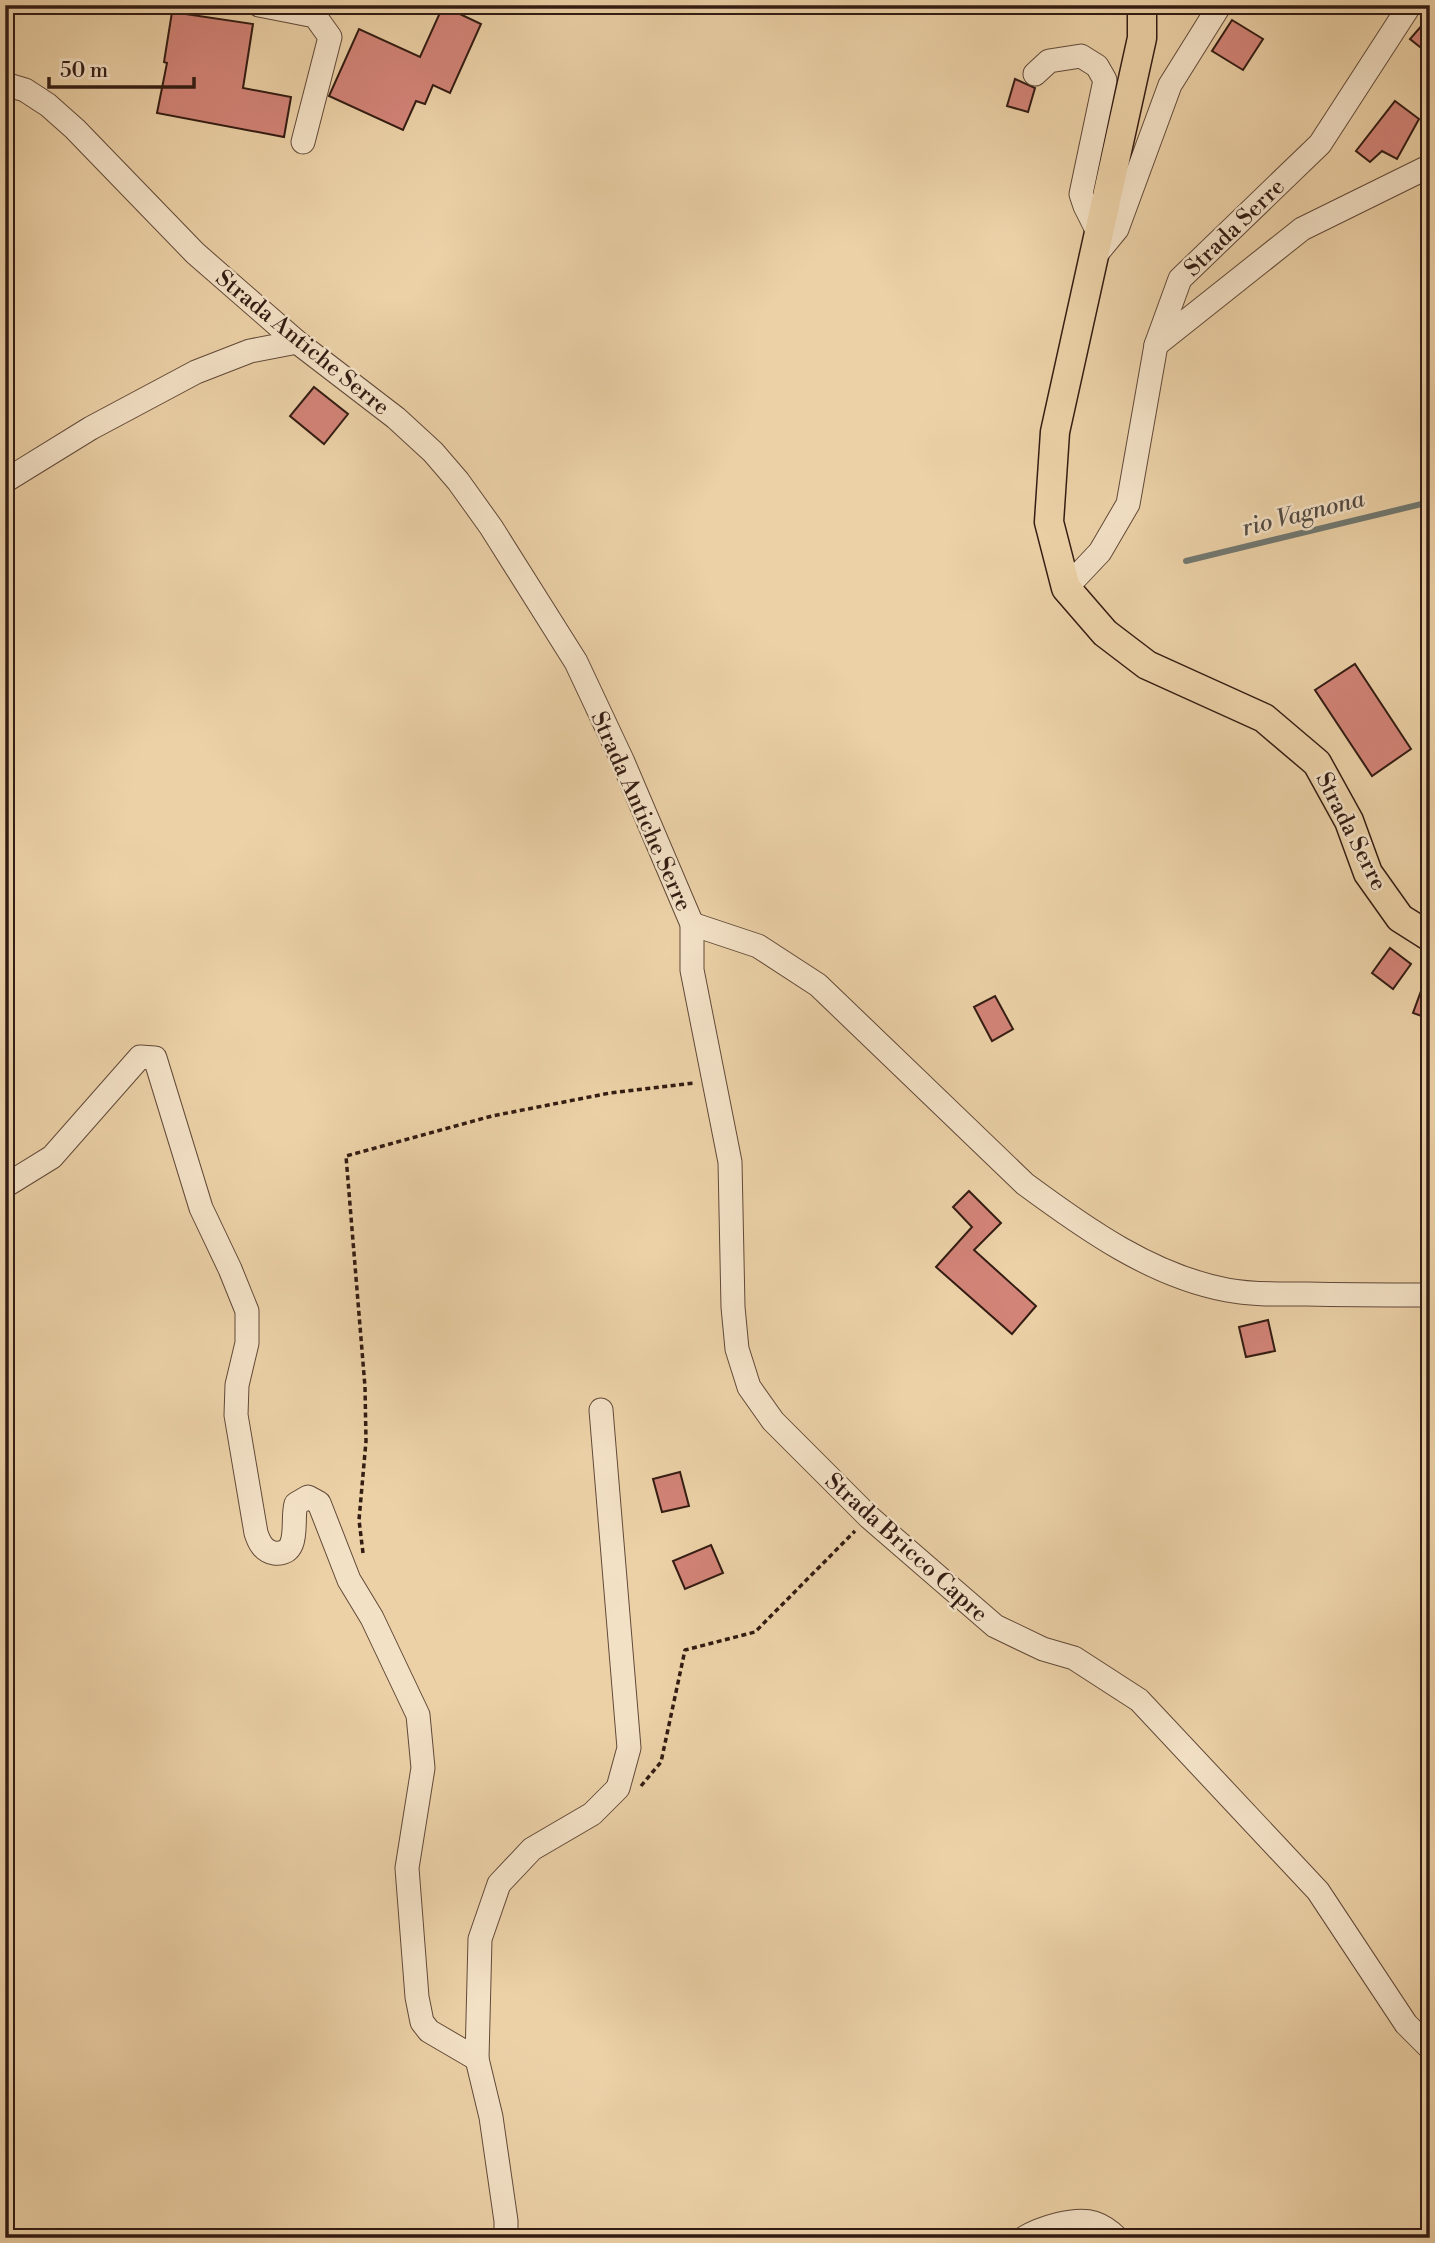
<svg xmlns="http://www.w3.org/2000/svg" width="1435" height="2243" viewBox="0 0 1435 2243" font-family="'Libre Bodoni',serif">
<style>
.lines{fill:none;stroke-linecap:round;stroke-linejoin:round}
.stream{stroke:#717871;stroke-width:6}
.building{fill:#d38478;stroke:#331c13;stroke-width:2}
.minor-casing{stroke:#614938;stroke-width:25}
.major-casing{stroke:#331c13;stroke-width:31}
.path{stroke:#331c13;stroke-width:3.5;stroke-dasharray:5 3.5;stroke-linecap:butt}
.minor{stroke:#f3e1c6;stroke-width:23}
.major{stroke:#ecd1a7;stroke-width:28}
.labels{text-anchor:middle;stroke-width:5;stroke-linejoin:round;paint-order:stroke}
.street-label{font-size:23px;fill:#331c13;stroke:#f3e1c6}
.water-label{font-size:24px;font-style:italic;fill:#524a42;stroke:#f3e1c6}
</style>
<rect width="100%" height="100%" fill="#ecd1a7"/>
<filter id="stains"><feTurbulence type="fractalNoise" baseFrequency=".00286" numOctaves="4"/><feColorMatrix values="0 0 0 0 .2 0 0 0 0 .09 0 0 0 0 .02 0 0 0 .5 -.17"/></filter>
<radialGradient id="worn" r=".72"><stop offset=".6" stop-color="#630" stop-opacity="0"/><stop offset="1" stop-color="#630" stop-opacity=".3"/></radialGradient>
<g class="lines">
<!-- stream -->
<polyline class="stream" points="1186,561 1430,502"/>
</g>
<!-- building -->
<g class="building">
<polygon points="443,6 481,24 450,93 433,85 425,104 416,101 403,130 329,96 359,29 420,57"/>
<polygon points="172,12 253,24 243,88 291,97 284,137 157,113 167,63 164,62"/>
<polygon points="1430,16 1430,55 1410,39"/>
<polygon points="1232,20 1263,39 1243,70 1212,51"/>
<polygon points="1015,79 1035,88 1028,112 1007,106"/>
<polygon points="1395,101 1419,119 1397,159 1382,151 1370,162 1356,151"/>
<polygon points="314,387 348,414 324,444 290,416"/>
<polygon points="1355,664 1411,749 1372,776 1315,690"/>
<polygon points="1390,948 1411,964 1393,989 1372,973"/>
<polygon points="1428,972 1430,973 1430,1019 1413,1013"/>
<polygon points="995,996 1013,1029 992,1041 974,1007"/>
<polygon points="969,1191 1001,1223 974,1250 1036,1306 1012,1334 936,1267 972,1227 953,1207"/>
<polygon points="1268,1320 1275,1351 1246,1357 1239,1327"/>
<polygon points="680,1472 689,1506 662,1512 653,1479"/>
<polygon points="711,1545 723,1573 685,1589 673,1561"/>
</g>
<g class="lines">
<!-- minor casing -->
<g class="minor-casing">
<g id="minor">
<polyline points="259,5 315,16 330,37 303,142"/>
<polyline points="1035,74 1049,61 1081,56 1097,66 1105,80 1081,194 1085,206 1098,232"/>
<polyline points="5,84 25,90 48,105 75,129 195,253 297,342 396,418 433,452 458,481 491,527 576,662 623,762 692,924 692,970 730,1162 733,1307 737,1349 749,1387 773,1421 869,1517 995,1626 1043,1649 1074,1658 1139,1700 1318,1891 1406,2024 1430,2048"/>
<polyline points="1094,257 1117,229 1170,85 1220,5"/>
<polyline points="1156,345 1302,229 1430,166"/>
<polyline points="5,481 91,428 196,372 250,351 297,342"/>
<polyline points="1066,588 1100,552 1128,504 1156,345 1180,279 1320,144 1410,5"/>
<path d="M 692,924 L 758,946 L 818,985 L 1025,1184 C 1086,1229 1152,1276 1227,1290 C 1252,1295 1281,1294 1307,1294 C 1348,1295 1389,1295 1430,1295"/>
<path d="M 5,1186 L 52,1157 L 140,1057 L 155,1058 L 201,1208 L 230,1269 L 247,1311 L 247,1343 L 237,1385 L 236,1415 L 256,1533 C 259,1542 263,1551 274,1553 C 302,1556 291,1519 296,1504 L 308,1497 L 319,1503 L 349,1580 L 372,1618 L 418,1715 L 423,1768 L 407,1868 L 417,1997 L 422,2022 L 429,2031 L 477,2059"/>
<polyline points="506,2238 506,2221 491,2117 477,2059 480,1939 499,1884 532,1849 592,1814 618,1788 629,1748 601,1410"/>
<path d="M 1024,2238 C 1041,2228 1075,2217 1094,2223 C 1103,2226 1110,2231 1117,2238"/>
</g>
</g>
<!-- major casing -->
<g class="major-casing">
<polyline id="major" points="1142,5 1142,38 1055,432 1049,522 1066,588 1105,633 1147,665 1264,718 1317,763 1349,821 1368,873 1400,918 1430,937"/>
</g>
<!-- path -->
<g class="path">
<polyline points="363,1553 359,1520 366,1441 365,1387 346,1156 492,1116 610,1093 694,1083"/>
<polyline points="641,1786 661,1762 685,1650 755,1632 855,1531"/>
</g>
<!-- minor -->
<use href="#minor" class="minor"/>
<!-- major -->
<use href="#major" class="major"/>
</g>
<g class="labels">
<!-- street labels -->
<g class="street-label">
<text transform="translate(1234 227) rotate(-44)" y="8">Strada Serre</text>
<text transform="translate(303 342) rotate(39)" y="8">Strada Antiche Serre</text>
<text transform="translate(642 811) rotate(66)" y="8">Strada Antiche Serre</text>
<text transform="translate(1352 831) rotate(63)" y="8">Strada Serre</text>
<text transform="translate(907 1547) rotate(42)" y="8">Strada Bricco Capre</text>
</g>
<!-- water labels -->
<g class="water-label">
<text transform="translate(1303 513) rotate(-14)" y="8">rio Vagnona</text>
</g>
</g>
<!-- margin -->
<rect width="1435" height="2243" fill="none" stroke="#ecd1a7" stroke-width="28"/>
<rect x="7" y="7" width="1421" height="2229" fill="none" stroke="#331c13" stroke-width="3.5"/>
<rect x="14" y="14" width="1407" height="2215" fill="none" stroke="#331c13" stroke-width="2"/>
<!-- scale -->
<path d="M49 77v10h145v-10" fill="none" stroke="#331c13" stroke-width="3.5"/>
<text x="60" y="77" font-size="21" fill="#331c13" stroke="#f3e1c6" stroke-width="5" paint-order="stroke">50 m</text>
<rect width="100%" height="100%" filter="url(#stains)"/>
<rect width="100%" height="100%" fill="url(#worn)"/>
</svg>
